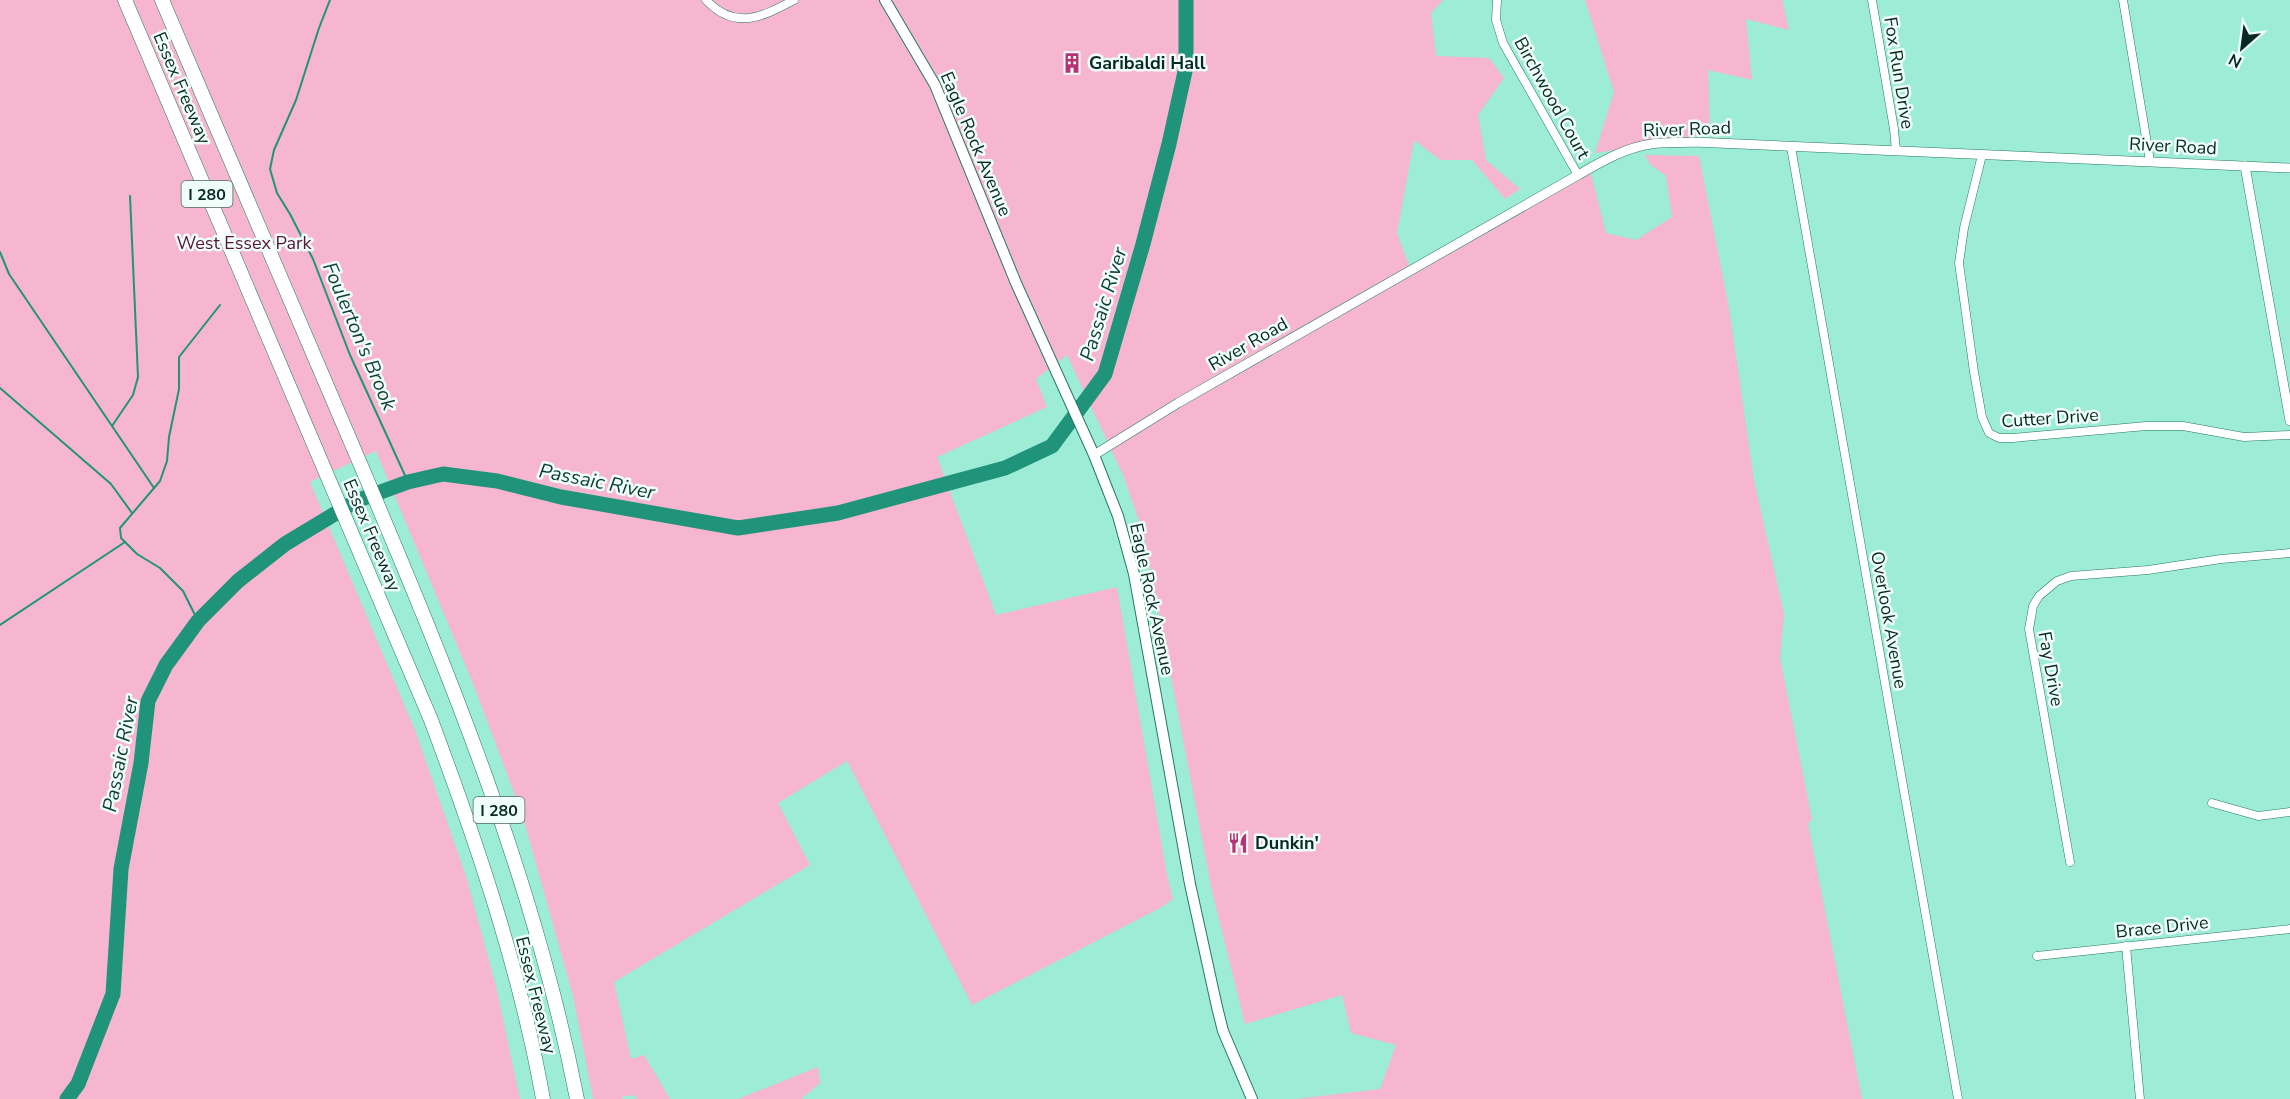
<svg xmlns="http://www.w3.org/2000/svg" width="2290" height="1099" viewBox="0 0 2290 1099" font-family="'Nunito Sans',sans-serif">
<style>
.green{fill:#f6b6cf}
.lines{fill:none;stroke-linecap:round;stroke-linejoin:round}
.stream{stroke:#20947b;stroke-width:2}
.river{stroke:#20947b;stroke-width:15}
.minor-casing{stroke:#257764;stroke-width:9}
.tertiary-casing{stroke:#257764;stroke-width:10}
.secondary-casing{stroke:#257764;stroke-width:12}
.motorway-casing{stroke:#257764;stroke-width:15}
.minor{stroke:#fff;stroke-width:8}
.tertiary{stroke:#fff;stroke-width:9}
.secondary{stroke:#fff;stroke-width:10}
.motorway{stroke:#fff;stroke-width:14}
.labels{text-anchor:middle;stroke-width:5;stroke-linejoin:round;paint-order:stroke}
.shield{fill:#f0fef9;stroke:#4d6962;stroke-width:1.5}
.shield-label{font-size:16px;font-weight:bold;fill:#072921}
.poi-label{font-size:18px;font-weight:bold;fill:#072921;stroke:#f0fef9;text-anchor:start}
.street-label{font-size:18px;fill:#072921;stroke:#f0fef9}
.park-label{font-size:18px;fill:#5a1237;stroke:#f0fef9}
.water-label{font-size:20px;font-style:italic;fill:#0e3e33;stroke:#f0fef9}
</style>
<rect width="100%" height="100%" fill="#9decd5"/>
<!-- green -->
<g class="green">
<polygon points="0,0 1443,0 1431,13 1436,56 1489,58 1504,78 1478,115 1486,160 1520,189 1505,199 1472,160 1440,160 1414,140 1397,233 1410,268 1589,166 1606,233 1636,240 1672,217 1666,176 1650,164 1645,155 1699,156 1729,308 1754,480 1784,614 1780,658 1812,819 1808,824 1862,1099 1296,1099 1380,1089 1396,1045 1351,1033 1342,995 1245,1024 1212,891 1144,536 1124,477 1067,355 1036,379 1047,407 937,457 996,615 1117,587 1167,875 1173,899 1162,907 972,1005 847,761 778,803 810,865 614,982 631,1059 644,1055 670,1099 637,1099 634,1095 622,1097 622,1099 593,1099 573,996 522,814 474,686 376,451 310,482 415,730 466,876 496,986 520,1099 0,1099"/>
<polygon points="1585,0 1782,0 1789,30 1746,19 1752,80 1708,70 1710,131 1693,137 1694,142 1636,147 1595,153 1614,92"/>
<polygon points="818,1067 820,1083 801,1099 738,1099"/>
</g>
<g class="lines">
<!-- stream -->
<g class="stream">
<polyline points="330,0 319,28 296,100 274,150 270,169 277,193 290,214 313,259 350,355 408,482"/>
<polyline points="0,252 9,274 154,488"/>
<polyline points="0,388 111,484 132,513"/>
<polyline points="112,426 133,395 138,377 130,196"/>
<polyline points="198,621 183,591 160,568 137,554 121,538 120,528 160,481 167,461 169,437 179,389 179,357 220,305"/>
<polyline points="0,625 125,542"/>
</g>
<!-- river -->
<polyline class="river" points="67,1099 78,1084 113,994 121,869 141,763 148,701 166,665 198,621 238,581 285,544 356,501 408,482 443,474 497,481 561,497 738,528 838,513 1005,468 1052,446 1105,374 1143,244 1169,144 1186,67 1186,0"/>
<!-- minor casing -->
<g class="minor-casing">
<g id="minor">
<path d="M 706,0 C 735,31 762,17 794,0"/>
<polyline points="1497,0 1496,20 1503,43 1578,175"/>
<polyline points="1872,0 1894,129 1896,151"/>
<polyline points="2123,0 2150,161"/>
<polyline points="1791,147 1958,1099"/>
<polyline points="1982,155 1964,228 1959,263 1974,372 1982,417 1989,433 1999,438 2013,438 2146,426 2183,426 2244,437 2290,435"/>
<polyline points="2212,803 2258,816 2290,812"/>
<polyline points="2070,862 2029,629 2033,606 2039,596 2057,581 2071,576 2148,570 2221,559 2290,553"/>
<polyline points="2126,946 2140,1099"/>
<polyline points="2037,956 2290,929"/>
</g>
</g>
<!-- tertiary casing -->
<g class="tertiary-casing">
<g id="tertiary">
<polyline points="2245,166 2290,421"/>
<path d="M 1094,455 L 1178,403 L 1578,175 C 1601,162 1624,148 1651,144 C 1665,142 1680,143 1694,142 L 2290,168"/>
</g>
</g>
<!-- secondary casing -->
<g class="secondary-casing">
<polyline id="secondary" points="885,0 935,85 1016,283 1094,455 1118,516 1134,574 1190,884 1217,1007 1223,1031 1252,1099"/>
</g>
<!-- motorway casing -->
<g class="motorway-casing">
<g id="motorway">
<path d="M 125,0 L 431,720 C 477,843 520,970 543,1099"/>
<path d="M 162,0 C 228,156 295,312 362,468 C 449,673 534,879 577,1099"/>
</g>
</g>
<!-- minor -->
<use href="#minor" class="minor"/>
<!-- tertiary -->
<use href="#tertiary" class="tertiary"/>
<!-- secondary -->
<use href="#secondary" class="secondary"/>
<!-- motorway -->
<use href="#motorway" class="motorway"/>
</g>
<!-- icons -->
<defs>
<g id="building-bare" transform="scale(1.62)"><path d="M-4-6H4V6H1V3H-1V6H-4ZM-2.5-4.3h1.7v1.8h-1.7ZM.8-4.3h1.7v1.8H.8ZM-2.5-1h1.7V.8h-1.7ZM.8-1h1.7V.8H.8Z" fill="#b83276" stroke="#f0fef9" stroke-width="2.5" paint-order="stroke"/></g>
<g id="restaurant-bare" transform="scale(1.62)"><path d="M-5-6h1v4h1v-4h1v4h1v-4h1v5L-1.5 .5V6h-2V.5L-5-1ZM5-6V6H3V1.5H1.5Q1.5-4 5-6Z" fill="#b83276" stroke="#f0fef9" stroke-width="2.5" paint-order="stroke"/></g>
</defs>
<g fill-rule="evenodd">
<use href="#building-bare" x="1072" y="63"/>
<use href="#restaurant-bare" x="1238" y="843"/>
</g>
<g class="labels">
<!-- shield labels -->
<g class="shield">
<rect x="181.5" y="181" width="51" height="26" rx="4.5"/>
<rect x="473.5" y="797" width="51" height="26" rx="4.5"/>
</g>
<g class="shield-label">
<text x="207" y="200">I 280</text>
<text x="499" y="816">I 280</text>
</g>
<!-- poi labels -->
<g class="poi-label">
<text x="1089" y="69">Garibaldi Hall</text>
<text x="1255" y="849">Dunkin'</text>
</g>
<!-- street labels -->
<g class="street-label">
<text transform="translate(1899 73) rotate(81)" y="6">Fox Run Drive</text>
<text transform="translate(182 88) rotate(67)" y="6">Essex Freeway</text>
<text transform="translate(1552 98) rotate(61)" y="6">Birchwood Court</text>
<text transform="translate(1687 129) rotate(-2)" y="6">River Road</text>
<text transform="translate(976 144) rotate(67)" y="6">Eagle Rock Avenue</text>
<text transform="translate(2173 146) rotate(3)" y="6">River Road</text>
<text transform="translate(1248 344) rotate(-30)" y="6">River Road</text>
<text transform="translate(2050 418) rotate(-4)" y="6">Cutter Drive</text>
<text transform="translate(372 535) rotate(67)" y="6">Essex Freeway</text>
<text transform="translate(1152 599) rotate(78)" y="6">Eagle Rock Avenue</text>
<text transform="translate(1889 620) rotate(80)" y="6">Overlook Avenue</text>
<text transform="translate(2051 669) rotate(80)" y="6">Fay Drive</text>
<text transform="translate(2162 927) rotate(-6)" y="6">Brace Drive</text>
<text transform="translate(536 995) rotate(76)" y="6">Essex Freeway</text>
</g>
<!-- park labels -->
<g class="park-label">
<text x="244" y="249">West Essex Park</text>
</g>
<!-- water labels -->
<g class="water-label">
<text transform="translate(1103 304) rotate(-73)" y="7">Passaic River</text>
<text transform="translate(360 336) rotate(67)" y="7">Foulerton's Brook</text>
<text transform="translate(597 481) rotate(11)" y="7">Passaic River</text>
<text transform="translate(120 754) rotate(-79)" y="7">Passaic River</text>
</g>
</g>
<!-- north arrow -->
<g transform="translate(2242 48) rotate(208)" stroke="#f0fef9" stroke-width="4.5" paint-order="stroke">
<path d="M0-4.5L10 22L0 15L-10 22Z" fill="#072921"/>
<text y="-9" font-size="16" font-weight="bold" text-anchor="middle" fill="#072921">N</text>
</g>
</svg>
